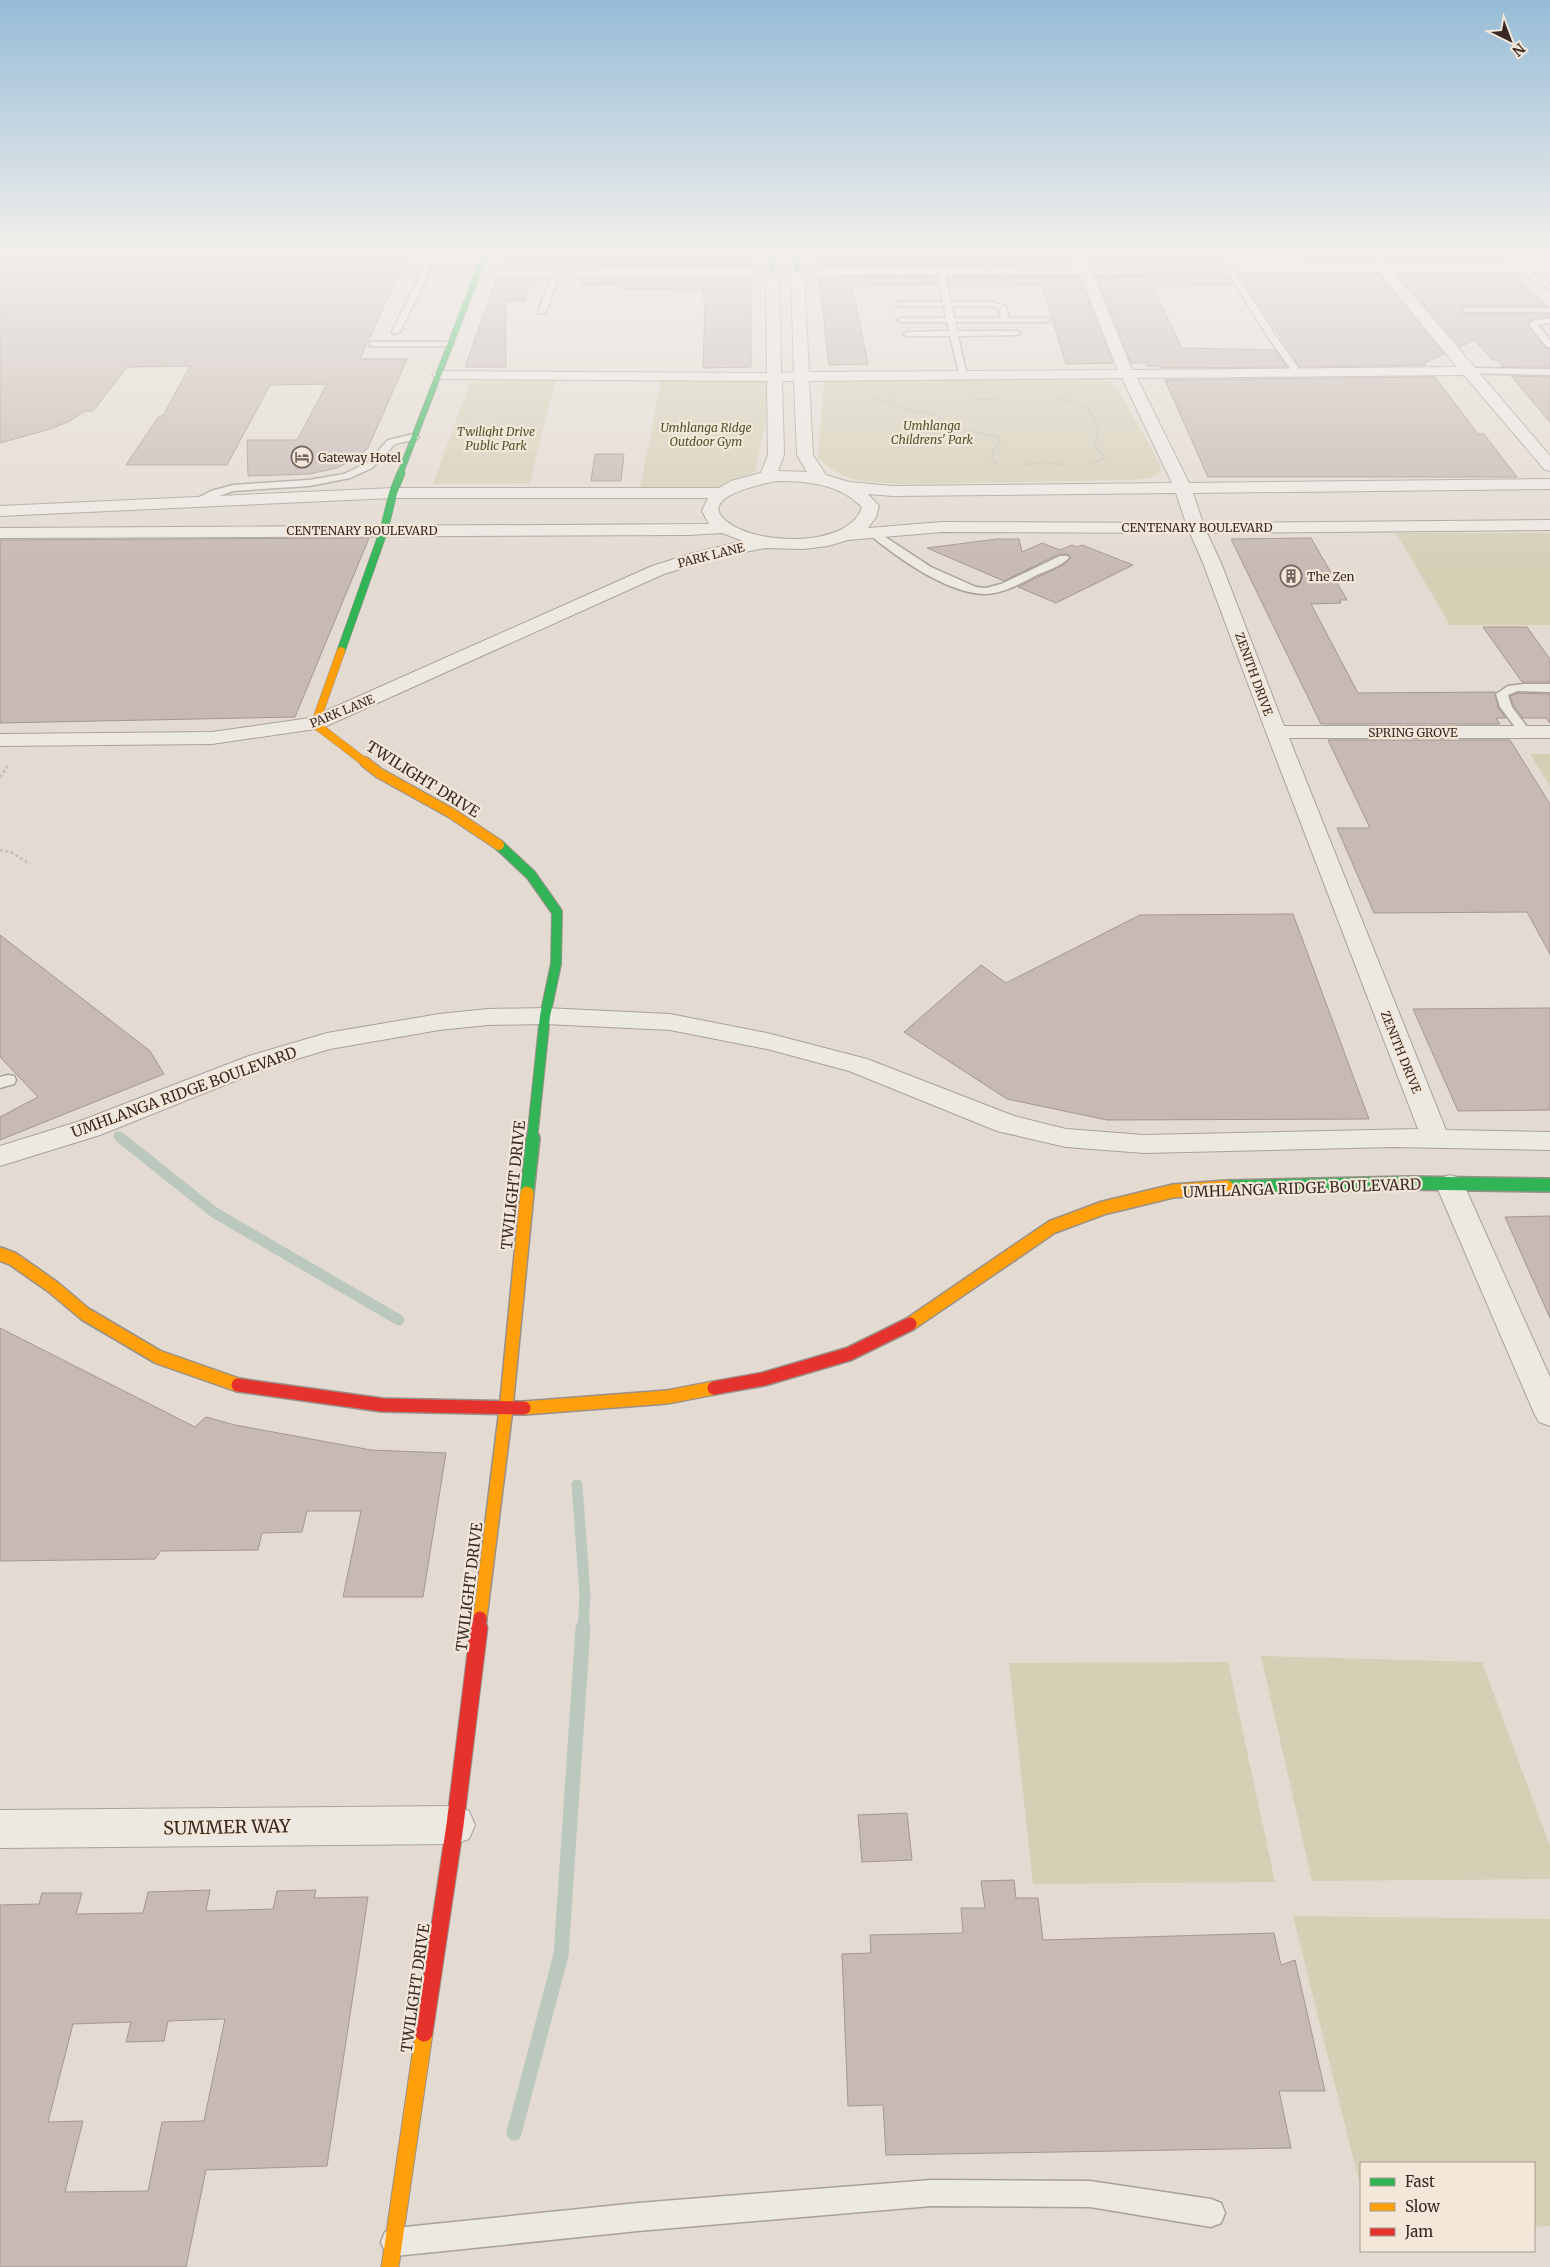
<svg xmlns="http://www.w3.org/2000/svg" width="1550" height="2267" font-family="Merriweather,serif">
<rect width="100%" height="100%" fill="#e3dbd2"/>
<path fill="#d5cfb6" d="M775 377 755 472 720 487 640 488 661 381Z
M1099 379 1116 385 1161 466 1159 473 1151 478 1128 480 900 484C865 481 845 484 818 458L824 382Z
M555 381 530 483 433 484 470 382Z
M1396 533H1550V625H1450Z
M1530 754H1550V786Z
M1261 1656 1482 1662 1550 1846V1879L1312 1881Z
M1228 1662 1275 1882 1033 1884 1009 1663Z
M1293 1916 1550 1919V2226L1534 2227V2163H1361V2189Z"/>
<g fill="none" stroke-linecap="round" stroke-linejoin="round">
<path stroke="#bbc8be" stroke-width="9" d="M118 1136 122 1140"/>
<path stroke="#bbc8be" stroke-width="11" d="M121 1138 215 1213 399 1320
M577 1485 585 1595 583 1630"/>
<path stroke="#bbc8be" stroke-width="15" d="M514 2133 561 1955 583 1628"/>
</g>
<path fill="#c7b9b3" stroke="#a49791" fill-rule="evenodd" d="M0 252H169L162 260 180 261 405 260 360 359H407L368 448 359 456 337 468 309 474 248 476 247 440H297L327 384 270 385 227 465H126L159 416H163L190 366 127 367 93 411H85L70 421 50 429 0 443Z
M508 252H751V266L585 267 586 262 574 267H501L502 264H504Z
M817 252H1073L1071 256 1074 264 818 265Z
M1085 252H1125L1126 254 1220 253 1226 264H1091Z
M1396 252H1491L1502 262 1388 263 1381 256 1376 254 1369 258 1370 263H1312L1304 253Z
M1378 274 1444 354 1424 363 1426 365 1300 367 1241 275Z
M1397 274H1514L1547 306H1464L1462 312 1464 314H1550V317L1533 319 1527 325 1546 348 1550 349V367H1503L1497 360H1493L1474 340 1460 347Z
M1227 275 1233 285 1152 286 1182 348 1275 350 1287 367 1160 368 1159 366H1147L1146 363H1131L1096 276Z
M937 276 938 284 852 286 868 364 829 365 819 277Z
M947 276H1079L1113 363 1066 364 1042 285 952 287Z
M751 277V367L703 368 705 299H703V290L622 289 623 284 581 285 582 278Z
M497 278H547L530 284 525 301H505L506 367H465Z
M1511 376 1550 377V422Z
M1435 377 1478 434H1484L1517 477H1208L1165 380Z
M595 454H624L621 481H591Z
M369 538 295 717 0 723V540Z
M1311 538 1347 600H1339L1341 603 1311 604 1358 693 1495 692 1498 708 1506 718H1496L1500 724H1321L1231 539Z
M997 539H1019L1022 552 1042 543 1060 550 1072 545 1077 547 1082 545 1133 565 1056 603 1018 587 1063 565 1071 558 1068 554H1059L1004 581 927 548Z
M1483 627H1527L1550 659V682H1522Z
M1518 693 1550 694V723L1546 718H1523L1514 706 1510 696Z
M1328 740H1510L1550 804V954L1527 912 1374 913 1337 828H1370Z
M1293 914 1369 1119 1107 1120 1007 1099 904 1032 981 965 1006 983 1140 915Z
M0 935 150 1051 164 1074 0 1140V1117L38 1097 0 1057Z
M1550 1008V1110L1458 1111 1413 1009Z
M1550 1216V1318L1505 1217Z
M0 1328 195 1427 206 1417 235 1425 371 1450 446 1453 423 1597H343L361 1511H307L302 1532 262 1533 258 1550 161 1551 155 1559 0 1561Z
M907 1813 912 1860 862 1862 858 1815Z
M1014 1880 1016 1898H1038L1043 1940 1274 1933 1281 1965 1295 1960 1325 2091H1279L1291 2148 886 2155 883 2105 848 2106 842 1954 871 1953 870 1935 963 1933 961 1908H985L981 1881Z
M210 1890 206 1911 273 1909 277 1891 316 1890 314 1898 368 1897 327 2166 206 2170 186 2267H0V1905L39 1904 42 1893H82L76 1914 143 1913 148 1892ZM225 2019 204 2121 162 2122 148 2191 65 2192 83 2121 48 2122 73 2024 131 2022 126 2042 164 2041 168 2021Z"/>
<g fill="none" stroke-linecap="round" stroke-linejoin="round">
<g stroke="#a9a19a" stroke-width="3">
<path id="lane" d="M417 252 413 254 361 257H176L172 255 176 253Z
M419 252H427L431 269 400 332 393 334 392 332 423 269Z
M1518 267H1524L1550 284V289L1518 271Z
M937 268 944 270 951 302H992L1006 306 1009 318H1046L1050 320 1046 322H955L957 331H1017L1021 333 1017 335 958 336 967 376 960 378 950 336H907L903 334 907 332 949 331 947 322H901L897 320 901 318H946L944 306H899L895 304 899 302H943ZM952 306H991L999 309 1001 318H954Z
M1227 268H1233L1276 336 1302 373 1301 375H1295L1268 337 1226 270Z
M554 269 561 271 546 312 539 314 538 312Z
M1464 308H1550V312H1464Z
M1550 319V323L1538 325 1550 340V347H1547L1529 325 1534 320Z
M370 342H450L454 344 450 346H370Z
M1468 368 1550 369V375L1465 373 1464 371Z
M414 434 419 437 417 439 395 444 372 468 350 478 309 486 233 491 197 504 192 501 211 491 233 485 309 480 344 474 368 462 388 440Z
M873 529 931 567 976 587 986 588 1001 584 1060 556H1068L1069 558C1061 566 1046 571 1035 576 1020 584 1002 594 985 594 948 594 896 557 869 534V530Z
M1524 684H1550V692L1518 691 1508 695 1512 707 1531 732 1525 736 1521 735 1500 707 1496 694 1508 686Z
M8 1075 14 1076 16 1080 14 1084 0 1088V1077Z
M931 2180 1090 2181 1211 2199 1221 2203 1225 2213 1221 2223 1211 2227 1090 2207 931 2206 638 2231 395 2256 385 2252 381 2242 385 2232 395 2228 638 2203Z"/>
</g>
<g stroke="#a9a19a" stroke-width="2">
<path id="street" d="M1075 252H1083L1090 266 1373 265 1370 260 1376 256 1380 257 1387 265 1550 264V272H1393L1550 456V471L1544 469 1464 375 1137 378 1189 483 1550 479V489L1193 493 1203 523 1550 520V530L1207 533 1221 563 1284 726H1550V738H1289L1446 1130 1550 1132V1150L1393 1147 1144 1153 1066 1147 997 1131 849 1071 767 1049 670 1030 545 1024 488 1025 439 1030 330 1049 267 1068 100 1135 0 1166V1146L80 1121 249 1056 327 1033 439 1014 488 1009 545 1008 670 1014 767 1033 867 1059 1014 1116 1066 1129 1144 1135 1418 1129 1266 732 1203 563 1190 533 942 532 848 540 828 546 803 549 765 548 715 558 664 574 322 728 212 744 0 746V734L212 732 310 718 652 566 690 554 743 541 722 533 688 535 0 538V528L709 524 702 511 708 498H393L0 516V506L393 488H719L731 481 761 473 768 455 767 381 439 379 432 375 439 371 767 373 766 275 478 276 473 275 472 272 473 269 1077 266 1073 255ZM1379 272 1457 367 1132 370 1093 274ZM1080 274 1118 370 809 372 804 275ZM779 275H791L794 372 781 373ZM1122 378 1172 483 893 486 849 482 826 475 813 455 809 381ZM782 381H794L797 455 807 472 778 471 784 455ZM777 481C809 481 839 484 862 507 849 550 747 546 722 517 703 495 766 483 777 481ZM1176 493 1186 523 942 522 868 528 876 517 879 506 868 494 893 496Z
M1450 1175 1460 1178 1464 1185 1550 1377V1426L1539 1422 1534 1413 1436 1185 1440 1178Z
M455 1806 469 1811 475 1825 469 1839 455 1844 0 1848V1810Z"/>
</g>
<g stroke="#99908a" stroke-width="7">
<path id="fast-far3" d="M771 252 772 270
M795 252 797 270
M400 474 486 252"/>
</g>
<g stroke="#99908a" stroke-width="9">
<path id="fast-far2" d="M341 651 384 530 393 493 401 473"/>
</g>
<g stroke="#99908a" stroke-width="12">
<path id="fast-far1" d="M499 845 531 875 557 912 556 964 545 1016 532 1140"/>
</g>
<g stroke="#99908a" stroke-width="16">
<path id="fast" d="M1227 1187 1410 1183 1550 1185
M527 1193 533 1138"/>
</g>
<g stroke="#99908a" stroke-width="9">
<path id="slow-far3" d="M341 651 315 724 366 763"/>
</g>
<g stroke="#99908a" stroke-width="12">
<path id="slow-far2" d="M365 762 379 773 451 813 499 845"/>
</g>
<g stroke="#99908a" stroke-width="16">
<path id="slow-far1" d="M0 1254 13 1259 53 1287 85 1314 158 1357 238 1385
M910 1324 1052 1227 1103 1208 1173 1191 1227 1187
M524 1408 667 1397 714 1388
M480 1618 506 1409 527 1193"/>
</g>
<g stroke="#99908a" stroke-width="19">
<path id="slow" d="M390 2267 424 2033"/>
</g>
<g stroke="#99908a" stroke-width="16">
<path id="jam-far1" d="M238 1385 382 1405 524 1408
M714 1388 764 1379 849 1354 910 1324
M479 1630 480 1618"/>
</g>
<g stroke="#99908a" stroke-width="19">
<path id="jam" d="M424 2033 455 1825 479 1628"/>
</g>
<path stroke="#c4beb9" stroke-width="2" stroke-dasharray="2 1" stroke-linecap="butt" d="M1055 398C1084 404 1087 401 1099 430L1094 443 1105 458 1090 465
M875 399 904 409 937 415 947 425 998 437 1001 440 993 451 992 460 1001 466
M974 399H996
M887 403 896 399
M1024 465 1044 462 1064 465"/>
<path stroke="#c4beb9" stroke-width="2.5" stroke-dasharray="3 2.5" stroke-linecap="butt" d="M0 777 9 764
M0 850 11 852 30 864"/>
<use href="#lane" fill="#ece8e2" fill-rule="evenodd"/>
<use href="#street" fill="#ece8e2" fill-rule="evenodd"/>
<use href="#fast-far3" stroke="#30b455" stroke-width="5.5"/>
<use href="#fast-far2" stroke="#30b455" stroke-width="8"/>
<use href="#fast-far1" stroke="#30b455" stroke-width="10"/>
<use href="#fast" stroke="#30b455" stroke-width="13"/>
<use href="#slow-far3" stroke="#ff9f0a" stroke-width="8"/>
<use href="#slow-far2" stroke="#ff9f0a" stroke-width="10"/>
<use href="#slow-far1" stroke="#ff9f0a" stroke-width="13"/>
<use href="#slow" stroke="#ff9f0a" stroke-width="17"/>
<use href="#jam-far1" stroke="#e5322d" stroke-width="13"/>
<use href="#jam" stroke="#e5322d" stroke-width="17"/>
</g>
<linearGradient id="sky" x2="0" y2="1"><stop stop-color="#96bcd7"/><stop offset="0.44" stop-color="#f2efeb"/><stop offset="1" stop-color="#f2efeb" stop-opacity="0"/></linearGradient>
<rect width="1550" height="569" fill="url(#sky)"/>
<defs>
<g id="hotel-ring" transform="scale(1.125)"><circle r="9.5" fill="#f3e7d9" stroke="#746760" stroke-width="1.5"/><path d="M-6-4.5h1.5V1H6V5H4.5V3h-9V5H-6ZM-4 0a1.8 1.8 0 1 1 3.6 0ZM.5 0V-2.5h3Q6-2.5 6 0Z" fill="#746760"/></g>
<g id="building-ring" transform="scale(1.125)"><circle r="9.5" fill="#f3e7d9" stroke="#746760" stroke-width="1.5"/><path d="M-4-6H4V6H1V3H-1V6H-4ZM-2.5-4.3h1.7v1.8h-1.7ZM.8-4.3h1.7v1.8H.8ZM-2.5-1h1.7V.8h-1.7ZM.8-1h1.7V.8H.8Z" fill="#746760"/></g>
</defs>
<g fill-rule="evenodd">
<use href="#hotel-ring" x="302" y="457"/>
<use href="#building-ring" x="1291" y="576"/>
</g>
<g text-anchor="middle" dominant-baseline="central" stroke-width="4.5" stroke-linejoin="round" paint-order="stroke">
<g font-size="12" font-style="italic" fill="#50532b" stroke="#f3e7d9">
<text x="932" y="425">Umhlanga<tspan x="932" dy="14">Childrens' Park</tspan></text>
<text x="706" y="427">Umhlanga Ridge<tspan x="706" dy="14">Outdoor Gym</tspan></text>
<text x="496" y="431">Twilight Drive<tspan x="496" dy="14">Public Park</tspan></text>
</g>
<g font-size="12" fill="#382922" stroke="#f3e7d9" text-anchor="start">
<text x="318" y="457">Gateway Hotel</text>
<text x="1307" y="576">The Zen</text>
</g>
<g font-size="12" fill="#382922" stroke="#f3e7d9">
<text x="1197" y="527">CENTENARY BOULEVARD</text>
<text x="362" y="530">CENTENARY BOULEVARD</text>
<text transform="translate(711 555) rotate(-14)">PARK LANE</text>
<text transform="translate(1254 674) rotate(70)">ZENITH DRIVE</text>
<text transform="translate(342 711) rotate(-22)">PARK LANE</text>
<text x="1413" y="732">SPRING GROVE</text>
<text transform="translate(1401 1052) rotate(68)">ZENITH DRIVE</text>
</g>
<g font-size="15" fill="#382922" stroke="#f3e7d9">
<text transform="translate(423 779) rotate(32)">TWILIGHT DRIVE</text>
<text transform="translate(184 1092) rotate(-20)">UMHLANGA RIDGE BOULEVARD</text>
<text transform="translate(513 1185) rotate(-84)">TWILIGHT DRIVE</text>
<text transform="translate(1302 1188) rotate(-2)">UMHLANGA RIDGE BOULEVARD</text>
<text transform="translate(469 1587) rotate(-83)">TWILIGHT DRIVE</text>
<text transform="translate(415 1988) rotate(-82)">TWILIGHT DRIVE</text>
</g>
<g font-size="18" fill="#382922" stroke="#f3e7d9">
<text transform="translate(227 1827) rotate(-1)">SUMMER WAY</text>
</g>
</g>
<rect x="1360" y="2162" width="175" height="90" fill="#f3e7d9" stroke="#a89b90"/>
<rect x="1370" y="2178" width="25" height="8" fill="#30b455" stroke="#a89b90"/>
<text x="1405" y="2187" font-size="15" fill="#382922">Fast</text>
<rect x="1370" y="2203" width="25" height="8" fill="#ff9f0a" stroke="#a89b90"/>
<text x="1405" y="2212" font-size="15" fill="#382922">Slow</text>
<rect x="1370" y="2228" width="25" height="8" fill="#e5322d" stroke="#a89b90"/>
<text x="1405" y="2237" font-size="15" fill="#382922">Jam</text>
<g transform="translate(1510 40) rotate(138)" stroke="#f3e7d9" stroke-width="4" paint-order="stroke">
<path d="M0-4L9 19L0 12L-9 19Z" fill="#382922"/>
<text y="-8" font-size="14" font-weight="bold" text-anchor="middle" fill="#382922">N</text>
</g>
</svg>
